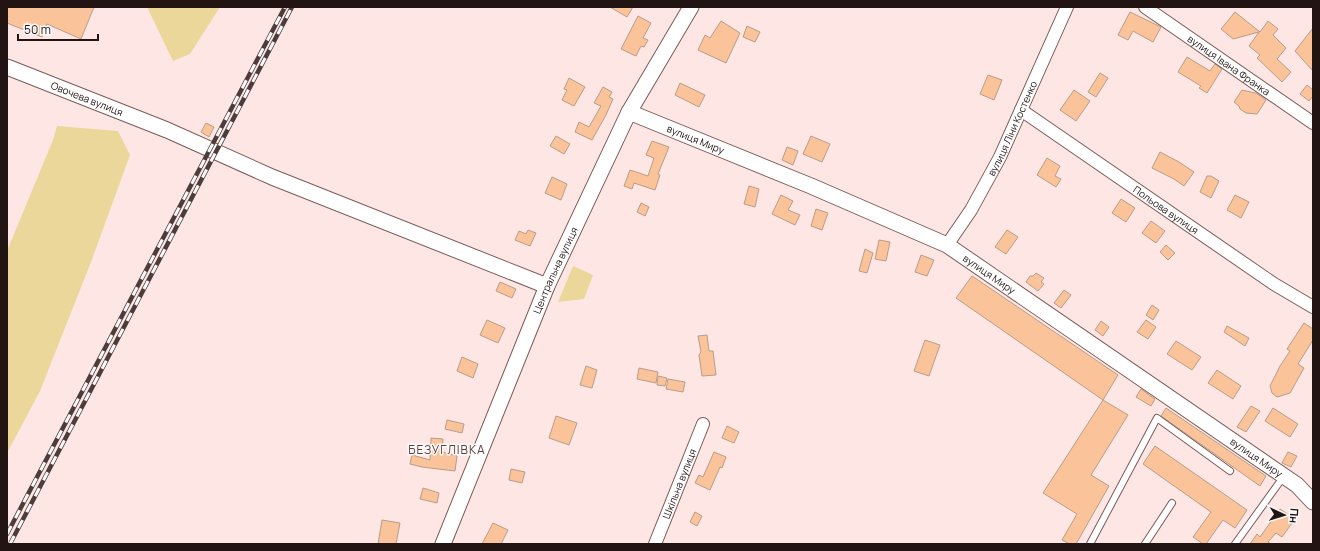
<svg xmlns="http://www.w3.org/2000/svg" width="1320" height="551" font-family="Manrope,sans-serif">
<rect width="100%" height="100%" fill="#fde6e3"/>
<path fill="#ecd79b" d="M147 7H220L190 54 173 61Z
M57 126 118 131 130 155 91 262 40 391 7 453V251L53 140Z
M573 266 593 275 584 299 558 302Z"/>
<path fill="#fac39a" stroke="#b99d89" d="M7 7H94L81 39 47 24 42 37 7 23Z
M610 7H633L627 17Z
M1130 12 1161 27 1153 42 1133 31 1128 40 1118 35Z
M1235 12 1260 32 1268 21 1278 29 1273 35 1286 48 1277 59 1291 72 1282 82 1257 58 1260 55 1249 46 1259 32 1233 39 1221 29Z
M638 16 651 23 643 38 648 40 644 47 641 46 636 56 621 49Z
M721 21 740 33 726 63 698 50 705 35 710 38Z
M747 26 760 32 755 42 743 37Z
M1313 28V71L1295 51Z
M1187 57 1210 71 1215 64 1222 69 1207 93 1199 88 1201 86 1178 72Z
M1100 73 1108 78 1096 97 1088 92Z
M988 75 1002 80 994 100 980 94Z
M569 78 585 87 574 106 562 100 567 90 564 89Z
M680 83 705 95 699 107 675 95Z
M1307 85 1313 90V96L1309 101 1300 94Z
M603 87 612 92 609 97 613 99 606 115 592 140 575 132 579 122 589 127 601 106 594 103Z
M1074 90 1090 101 1076 121 1060 110Z
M1242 90 1255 93H1256L1266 100 1257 114 1246 113 1240 109 1239 106 1234 102Z
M206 123 214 127 209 137 201 132Z
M556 136 570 144 564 154 550 146Z
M811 136 830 144 822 162 803 154Z
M652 141 669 147 658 174 660 175 655 190 634 183 632 189 624 186 630 170 648 176 654 158 646 155Z
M787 147 798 151 793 165 782 160Z
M1160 152 1179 162 1194 172 1184 186 1174 179 1152 168Z
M1047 158 1060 166 1055 176 1061 179 1056 187 1037 175Z
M1207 176H1211L1219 181 1211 198 1200 192Z
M552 177 567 184 561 200 545 193Z
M749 186 759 189 755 207 744 204Z
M781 195 793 201 788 210 800 215 795 225 772 214Z
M1235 195 1249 202 1241 218 1227 210Z
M1121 199 1135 208 1126 222 1112 213Z
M641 203 649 207 645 216 637 212Z
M816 209 828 213 822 230 811 226Z
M1151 221 1165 231 1156 243 1142 233Z
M528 230 536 233 530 246 515 240 519 231 526 234Z
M1007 230 1018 237 1006 254 995 247Z
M879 240 890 242 886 261 875 259Z
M1166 245 1175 253 1168 260 1160 252Z
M865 249 873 253 867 273 859 271Z
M921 255 934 260 927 276 915 272Z
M1036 273 1044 278 1041 282 1044 284 1038 291 1026 282 1030 276H1033Z
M972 276 1118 375 1103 400 956 298Z
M500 282 516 289 512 298 496 291Z
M1064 290 1071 295 1061 308 1054 303Z
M1152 305 1159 310 1153 320 1146 315Z
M487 320 505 328 498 343 480 335Z
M1146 320 1156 327 1148 339 1137 332Z
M1101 321 1109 327 1103 336 1095 330Z
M1304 323 1313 329V340L1298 364 1304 368 1290 393 1277 397 1272 393 1270 386 1280 366 1290 351 1287 349Z
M1227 326 1249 338 1245 346 1224 332Z
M707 335 709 351H713L716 375 702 376 699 355 701 352 698 336Z
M925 340 940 345 929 376 914 371Z
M1176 341 1201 357 1192 370 1167 354Z
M462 357 478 364 473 378 457 371Z
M586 366 597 370 592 388 580 385Z
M639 368 658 372 656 383 637 379Z
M1217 370 1241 386 1233 399 1208 383Z
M658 376 667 378 665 386 657 385Z
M668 379 685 382 683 392 666 389Z
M1141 389 1155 399 1151 406 1136 397Z
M1103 400 1128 415 1091 475 1109 486 1076 544H1070L1062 540 1077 514 1043 493Z
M1251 406 1260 411 1246 432 1237 427Z
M1166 408 1266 476 1260 486 1161 416Z
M1273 408 1298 424 1290 437 1265 421Z
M556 416 577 423 569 445 549 438Z
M447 420 464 424 462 433 445 429Z
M727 426 739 432 734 443 722 438Z
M431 438 443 439 442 452 457 456 455 471 422 467 410 464 412 455 430 460Z
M1155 446 1247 510 1235 528 1223 520 1206 544H1203L1193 537 1211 512 1143 464Z
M714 452 726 457 722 468 720 467 710 490 695 483 699 475 703 477Z
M1288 452 1297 456 1291 467 1282 463Z
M511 469 525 472 522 483 509 480Z
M423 488 439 493 437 503 420 499Z
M1280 509 1295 519 1282 537 1276 533 1268 542 1271 544H1250L1257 534 1260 537Z
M695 512 702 516 697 526 690 522Z
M382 520 400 523 396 544H378Z
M493 523 508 530 501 544H482Z"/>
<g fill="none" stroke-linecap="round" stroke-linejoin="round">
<g stroke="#7c5b58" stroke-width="8">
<path id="service" d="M1090 544 1157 418 1230 471
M1145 544 1172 503
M1235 544 1284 476"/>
</g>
<g stroke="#7c5b58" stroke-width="14">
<g id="minor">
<path id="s1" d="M1145 7 1313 123"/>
<path id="s2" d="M1021 110 1274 284 1313 307"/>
<path id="s3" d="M947 245 971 210 1000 157 1067 7"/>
<path id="s4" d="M655 544 703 424"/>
</g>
</g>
<g stroke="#7c5b58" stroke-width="17">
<g id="tertiary">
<path id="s5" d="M7 67 167 130 272 177 547 286"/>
<path id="s6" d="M629 112 811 186 947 245 1297 485 1313 502"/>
<path id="s7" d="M443 544 547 286 629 112 691 7"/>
</g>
</g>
<use href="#service" stroke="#fff" stroke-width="6"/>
<use href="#minor" stroke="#fff" stroke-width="12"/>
<use href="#tertiary" stroke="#fff" stroke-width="15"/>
<g stroke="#4c3d3c" stroke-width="4.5">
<path id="rail" d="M7 534 285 7
M10 544 292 7"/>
</g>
<use href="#rail" stroke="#f9f9f9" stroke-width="3" stroke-dasharray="9" stroke-linecap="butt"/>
</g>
<g text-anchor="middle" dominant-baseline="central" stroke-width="3" stroke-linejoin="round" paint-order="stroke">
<g font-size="10" fill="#211413" stroke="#f9f9f9">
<text stroke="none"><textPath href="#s1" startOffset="102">вулиця Івана Франка</textPath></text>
<text stroke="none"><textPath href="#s5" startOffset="86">Овочева вулиця</textPath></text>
<text stroke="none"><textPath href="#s3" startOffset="134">вулиця Ліни Костенко</textPath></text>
<text stroke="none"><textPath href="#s6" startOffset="72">вулиця Миру</textPath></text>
<text stroke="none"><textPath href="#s2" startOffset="176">Польова вулиця</textPath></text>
<text stroke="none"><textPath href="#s7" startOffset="296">Центральна вулиця</textPath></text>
<text stroke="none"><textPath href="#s6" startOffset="396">вулиця Миру</textPath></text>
<text stroke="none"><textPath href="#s6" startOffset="720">вулиця Миру</textPath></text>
<text stroke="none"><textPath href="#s4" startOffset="65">Шкільна вулиця</textPath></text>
</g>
<g font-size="12" letter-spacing="1" fill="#5c3d3a" stroke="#f9f9f9">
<text x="447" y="449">БЕЗУГЛІВКА</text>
</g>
</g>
<rect width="1320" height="551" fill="none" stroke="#211413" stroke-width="16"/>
<g transform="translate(1284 515) rotate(94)" stroke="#f9f9f9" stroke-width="3" paint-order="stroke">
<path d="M0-3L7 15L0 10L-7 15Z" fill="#211413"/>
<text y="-6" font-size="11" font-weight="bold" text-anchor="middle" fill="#211413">Пн</text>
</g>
<path d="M18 34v6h80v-6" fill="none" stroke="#211413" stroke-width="2"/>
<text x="24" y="34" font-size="12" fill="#211413" stroke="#f9f9f9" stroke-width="3" paint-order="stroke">50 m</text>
</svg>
